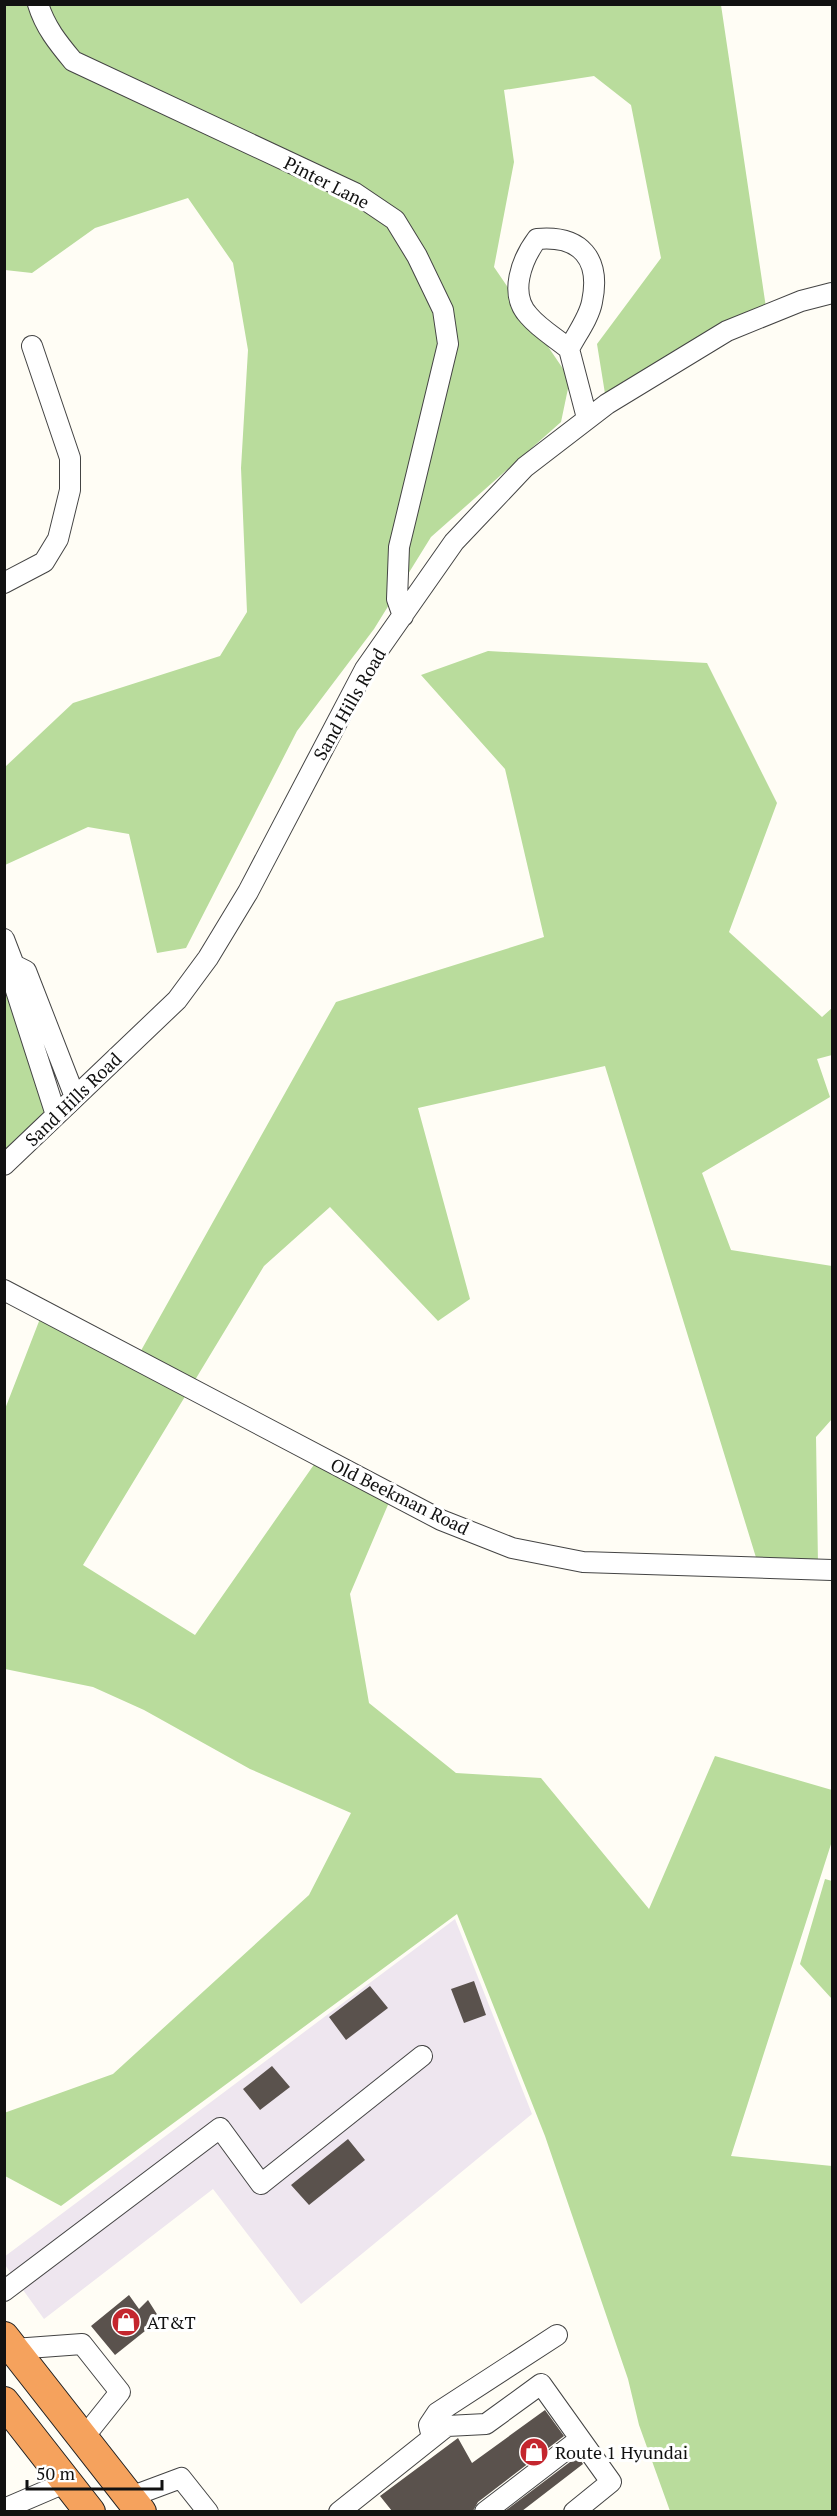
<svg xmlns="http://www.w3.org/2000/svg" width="837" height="2516" font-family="'PT Serif',serif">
<rect width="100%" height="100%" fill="#fffdf5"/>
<path fill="#eee6ef" d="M455 1919 532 2114 301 2304 213 2189 44 2319 5 2265 4 2257Z"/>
<path fill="#b9dc9c" d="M4 5H721L768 321 607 406 597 344 661 258 631 105 594 76 504 90 514 162 494 267 570 379 561 422 431 537 374 629 297 731 186 948 157 953 129 834 88 827 5 865V767L73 703 220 656 247 612 241 468 248 350 233 263 188 198 95 228 32 273 5 270Z
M488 651 707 663 777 803 729 932 822 1017 832 1008V1055L817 1059 830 1097 702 1173 731 1250 832 1266V1419L816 1437 818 1564H758L605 1066 418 1108 470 1299 438 1321 330 1207 264 1266 83 1565 195 1635 320 1456 393 1493 350 1594 369 1703 456 1773 541 1778 649 1909 715 1756 832 1790V1841L731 2156 832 2166V2511H670L639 2425 628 2379 545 2136 457 1914 61 2206 5 2176 4 2113 113 2074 309 1895 351 1813 250 1769 144 1710 93 1687 5 1669V1409L43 1311 138 1356 336 1002 544 937 505 769 421 675Z
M4 962 57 1120 4 1166Z
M825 1879 832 1881V1999L800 1964Z"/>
<path fill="#5a524d" d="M474 1981 486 2015 464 2023 451 1989Z
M370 1986 388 2008 346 2040 329 2017Z
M272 2066 290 2087 260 2110 243 2089Z
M348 2139 365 2160 309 2205 291 2185Z
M129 2295 139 2309 148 2300 160 2319 115 2355 91 2326Z
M545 2410 564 2436 478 2502 473 2511H392L380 2496 458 2438 472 2463Z
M578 2456 583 2464 522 2511H505Z"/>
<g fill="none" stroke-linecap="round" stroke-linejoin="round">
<g stroke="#444" stroke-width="22">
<path id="minor" d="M38 4C45 27 58 43 73 61L355 193 395 220 417 256 443 310 448 344 399 547 397 599 403 616
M569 349C556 338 540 329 529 316 508 294 522 259 537 239 581 235 601 259 592 302 589 318 576 335 569 349L587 418
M4 583 44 562 58 539 70 490V458L32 346
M4 939 14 965 11 975 56 1115
M14 965 26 971 75 1097
M4 1165 177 1000 208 958 248 892 365 669 454 542 525 467 607 404 727 331 801 301 832 293
M4 1290 441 1520 512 1548 583 1562 832 1570
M4 2291 220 2128 261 2184 422 2056
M14 2349 82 2344 120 2392 84 2437
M432 2437 429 2425 437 2413 557 2335
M130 2497 181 2478 208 2512
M4 2509 67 2482
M339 2512 447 2426 486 2424 541 2384 611 2482 574 2512
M485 2512 580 2439"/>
</g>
<g stroke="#222" stroke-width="32">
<path id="highway" d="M4 2337 141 2512
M4 2402 90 2512"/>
</g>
<use href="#minor" stroke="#fff" stroke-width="20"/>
<use href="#highway" stroke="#f5a25d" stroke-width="30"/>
</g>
<defs>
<g id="shop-disc" transform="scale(1.5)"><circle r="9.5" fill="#c4262e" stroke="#fff"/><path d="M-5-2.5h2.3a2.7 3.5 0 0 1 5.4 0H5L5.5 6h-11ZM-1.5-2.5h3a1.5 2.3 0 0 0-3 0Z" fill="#fff"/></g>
</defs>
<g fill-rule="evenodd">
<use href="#shop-disc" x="126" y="2322"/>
<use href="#shop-disc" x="534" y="2452"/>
</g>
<g text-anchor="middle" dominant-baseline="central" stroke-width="6" stroke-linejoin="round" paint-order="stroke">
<g font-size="18" fill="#111" stroke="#fff">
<text transform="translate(327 182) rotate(27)">Pinter Lane</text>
<text transform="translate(349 704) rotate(-60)">Sand Hills Road</text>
<text transform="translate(73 1099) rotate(-44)">Sand Hills Road</text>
<text transform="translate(400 1496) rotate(26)">Old Beekman Road</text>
</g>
<g font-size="18" fill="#111" stroke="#fff" text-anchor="start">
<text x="147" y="2322">AT&amp;T</text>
<text x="555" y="2452">Route 1 Hyundai</text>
</g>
</g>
<rect width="837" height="2516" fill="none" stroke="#111111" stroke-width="12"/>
<path d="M27 2480v9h135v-9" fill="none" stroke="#111111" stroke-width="3"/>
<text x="36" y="2480" font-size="18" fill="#111111" stroke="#ffffff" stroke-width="4.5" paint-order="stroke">50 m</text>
</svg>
